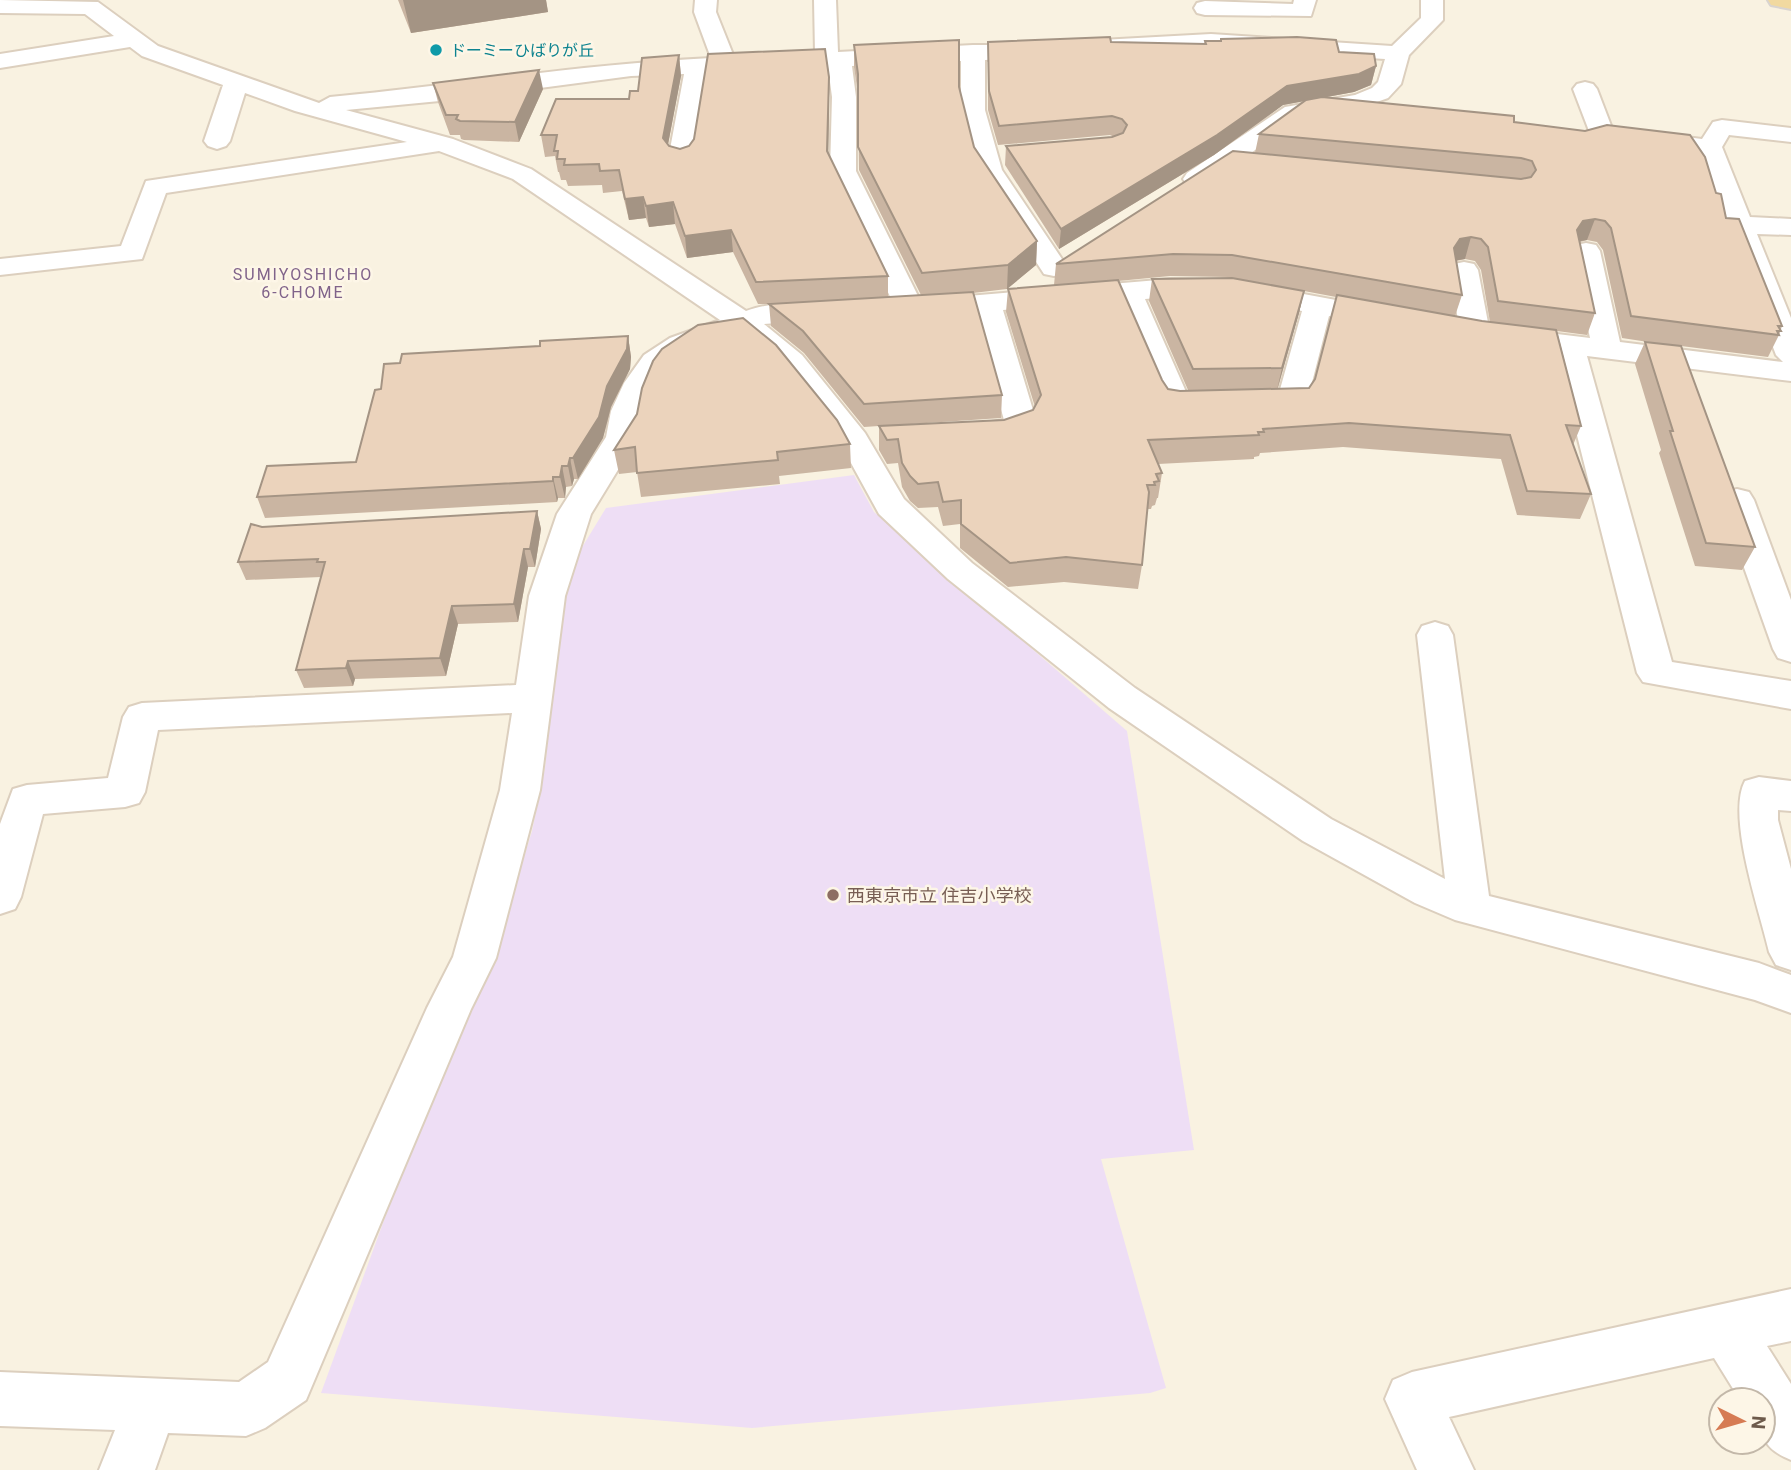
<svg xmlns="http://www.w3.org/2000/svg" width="1791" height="1470" font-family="Roboto,'Noto Sans JP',sans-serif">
<rect width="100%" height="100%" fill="#f9f2e1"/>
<path fill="#eedef5" d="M854 475 874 512 1127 731 1194 1150 1101 1159 1166 1388 1150 1393 752 1428 321 1393 449 1042 493 958 532 831 545 768 562 600 581 549 606 508Z"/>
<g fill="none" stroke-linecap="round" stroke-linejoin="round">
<g stroke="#dccfbe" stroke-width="4">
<path id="minor" d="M0 0 98 2 158 46 319 103 330 97C457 85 584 64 711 58L694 12 695 0H717L716 12 734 57 815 53 814 0H836L838 52 973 45H1049L1053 50 1049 55 1041 57 985 60V110L1002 170 1068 268 1064 274 1054 276 1044 274 976 170 961 110V61L852 66 856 97V171L920 300 1170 279 1228 280 1395 311 1400 317 1395 323 1385 326 1329 316 1307 402 1303 409 1292 411 1176 412 1165 410 1161 403 1117 301 1003 310 1036 420C1023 444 991 446 967 440L962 433 967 426 1004 420 974 313 910 318 900 315 896 309 830 171 832 97 828 67 708 72 694 160 690 165 681 168 672 165 668 160 684 74 631 76 450 100 346 110 453 139 531 169 746 311C770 302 807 301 831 307L835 313 831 319 764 324 802 355 865 433 904 499 972 563 1135 688 1331 819 1445 879 1417 635 1422 626 1435 622 1448 626 1453 635 1489 896 1759 963 1791 975V1013L1755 1000 1455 920 1415 903 1303 841 1109 708 948 579 879 514 840 443 780 367 739 333 690 350 666 367 654 384 643 411 638 437 591 514 565 596 540 790 496 958 471 1009 306 1400 265 1428 246 1436 168 1433 155 1470H99L115 1430 0 1426V1372L239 1382 268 1362 427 1008 453 957 500 790 512 713 158 730 145 792 139 803 125 807 43 814 21 897 15 909 0 914V824L13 789 27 785 108 778 123 717 129 707 142 703 516 685 529 596 557 514 606 437 611 411 624 383 644 355 670 338 720 320 513 179 439 151 166 193 142 259 0 275V259L121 246 146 181 407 142 295 111 245 93 230 141 226 146 217 149 208 146 204 141 223 85 142 56 130 47 0 68V54L114 36 85 14 0 13ZM1170 297 1228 298 1302 311 1279 393 1187 394 1145 299Z
M1294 0H1316L1311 16 1205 15 1197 13 1194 8 1197 3 1205 1 1293 4Z
M1421 0H1443V20L1409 55 1401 84 1388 98 1360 108 1301 118 1205 185 1196 187 1187 185 1183 179 1187 173 1285 107 1355 95 1372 88 1378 82 1385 59 1211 48 1101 54 1093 52 1090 47 1093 42 1101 40 1211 34 1392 46 1421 18Z
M1585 82 1593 84 1597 89 1615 136 1612 141 1603 143 1594 141 1591 136 1573 89 1577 84Z
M1722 120 1791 128V142L1729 135 1722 147 1750 217 1791 219V235L1757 234 1791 318V381L1587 356 1672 662 1791 681V709L1643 682 1637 673 1556 352 1497 343 1492 337 1497 331 1507 328 1590 338 1572 251 1576 245 1586 243 1596 245 1600 251 1620 342 1783 362 1776 355 1699 153 1637 145 1633 140 1637 135 1646 132 1702 139 1713 122Z
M1464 262 1474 264 1478 270 1490 333 1485 339 1475 342 1465 339 1460 333 1450 270 1454 264Z
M1737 489 1749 492 1754 500 1791 600V662L1778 658 1773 649 1720 500 1725 492Z
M1759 777 1791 781V811L1778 810V820L1791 869V970L1776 965 1769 952C1760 912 1726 816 1745 781Z
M1791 1289V1341L1767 1346 1791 1384V1460C1757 1446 1763 1433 1763 1400H1740L1714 1358 1449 1417 1474 1470H1417L1385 1399 1393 1380 1412 1372Z"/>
</g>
<g stroke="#d9d4d0" stroke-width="4">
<path id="major" d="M1768 0H1791V9L1771 5Z"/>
</g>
<use href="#minor" fill="#fff" fill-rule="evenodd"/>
<use href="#major" fill="#f1d9a0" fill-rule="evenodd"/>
</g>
<path fill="#cab5a2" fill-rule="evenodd" d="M398 0H546L548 12 411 33Z
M1205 41 1339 52 1376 66 1371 85 1354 92 1327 97 1514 122 1716 193 1726 218 1782 326 1779 335 1768 357 1681 346 1755 547 1742 570 1695 566 1659 453 1661 450 1635 364 1645 342 1668 345 1622 338 1603 250 1597 242 1587 240 1580 242 1595 313 1587 335 1557 331 1581 426 1573 445 1591 494 1580 519 1517 515 1501 459 1343 447 1260 453 1259 456 1254 457V459L1158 464 1162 473 1158 498H1157L1155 505 1152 506 1151 509H1147L1142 565 1138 589 1064 582 1008 587 960 548V524L943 526 938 507 918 508 910 501 902 487 898 463 887 464 879 450V426L864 427 804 353 771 326 769 304H773H758L733 252 687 258 675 224 649 227 646 218 629 220 622 191 603 193 602 185 568 186 566 180H561L559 172H558L555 156 545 157 541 135 629 99 679 55 681 76 668 145 680 149 689 146 829 77 828 153 888 276V297L921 295 859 170 858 94 854 67V45L959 87 974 147 1037 241 1036 265 1007 289 973 293 1002 395 1001 418 882 426 1004 420 1033 410 1035 407 1006 312 1008 289 1054 285 1056 264 1255 153 1259 134 1304 101 1283 105 1214 155 1059 249 1005 165 1006 146 1114 137 1110 135 998 145 988 110V42H1111L1204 44ZM1465 259 1475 261 1481 270 1490 322 1455 316 1462 295 1456 261ZM1170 276 1228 277 1277 286 1152 279 1149 301 1188 390 1180 391 1168 389 1162 380 1118 281ZM1304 291 1336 297 1315 379 1309 388H1278L1299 313Z
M433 83 543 89 519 142 464 140 461 139 460 135H450L438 102Z
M628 336 631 357 630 369 611 407 603 438 578 479H574L572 486 566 487 565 498H558L557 502 265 518 257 497 356 462 381 389 400 363Z
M637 414 850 444 851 468 779 476 780 484 641 497 637 472 619 474 614 450Z
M537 511 541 529 535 567H528L518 622 458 624 446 676 355 679 353 686 304 688 296 670 321 577 246 580 238 562Z"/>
<path fill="#a49484" d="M403 0H546L548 12 411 33Z
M679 55 681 76 665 160 663 138Z
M1376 66 1371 85 1354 92 1283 105 1214 155 1059 249 1061 229 1287 86Z
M539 70 543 89 519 142 515 122Z
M829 77V97L828 172 827 151Z
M643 197 646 218 629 220 625 199Z
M673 202 675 224 649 227 646 206Z
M1595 219 1587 240 1575 242 1577 230 1583 221Z
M731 230 733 252 687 258 685 236Z
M1471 237 1465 259 1453 261 1454 248 1460 239Z
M1037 241 1036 265 1007 289 1008 265Z
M1304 291 1299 313 1277 390 1282 368Z
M628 336 631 357 630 369 611 407 603 438 578 479 573 458 607 386Z
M570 458 574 479 572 486 568 466Z
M562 466 566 487 565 498 560 477Z
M553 477 558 498 557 502 553 481Z
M537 511 541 529 535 567 530 549Z
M524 549 528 567 518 622 514 604Z
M452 606 458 624 446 676 440 658Z
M348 661 355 679 353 686 346 668Z"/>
<path fill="#ebd3bc" stroke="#a49484" stroke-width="2" d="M1110 37 1111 42 1206 44 1205 41H1221V39L1297 37 1336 40 1339 52 1374 54 1376 66 1359 74 1287 86 1217 135 1061 229 1006 146 1112 137 1123 133 1127 125 1122 119 1112 116 999 126 989 91 988 42Z
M959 40V87L974 147 1037 241 1008 265 922 273 858 147V74L854 45Z
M825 49 829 77 827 151 888 276 756 282 731 230 685 236 673 202 646 206 643 197 625 199 619 170 600 171 599 164 564 165 565 159H557L558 151H554L557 135H541L556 99H629L630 91H638L642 58 679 55 663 138 669 146 680 149 689 146 694 139 708 54Z
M539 70 515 122 460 121 456 119 458 115H446L433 83Z
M1322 97 1514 116V122L1585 131 1607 125 1690 135 1705 157 1716 193 1721 194 1726 218 1739 219 1782 326H1778L1781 331H1777L1779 335 1631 316 1611 228 1605 221 1595 219 1583 221 1577 230 1595 313 1498 301 1488 247 1481 239 1471 237 1460 239 1454 248 1462 295 1232 255 1173 254 1056 264 1233 151 1521 179 1531 177 1536 170 1532 161 1521 158 1259 134 1306 100Z
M1232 278 1304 291 1282 368 1193 369 1152 279Z
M1118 280 1162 380 1168 389 1180 391 1309 388 1315 379 1337 295 1482 321 1556 330 1581 426 1566 425 1591 494 1527 491 1510 435 1349 423 1263 429 1264 432H1258L1259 435 1148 440 1162 473 1156 474 1159 481 1154 482 1155 485H1147L1149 492 1142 565 1066 557 1010 563 961 524V500L943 502 938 482 918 484 910 476 902 463 898 439 887 440 879 426 1004 420 1033 410 1041 395 1008 289Z
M973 292 1002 395 864 404 803 331 769 304Z
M743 318 776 345 837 420 850 444 777 452 778 460 637 473 635 447 614 450 637 414 642 388 653 361 662 349 698 325Z
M628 336 627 349 607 386 599 417 573 458H570L568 466H562L560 477H553V481L257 497 267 466 356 462 375 390 381 389 384 364 400 363 402 354 540 346V341Z
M1645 342 1681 346 1755 547 1706 543 1670 431H1673Z
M537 511 530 549H524L514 604 452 606 440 658 348 661 346 668 296 670 325 562H317L318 559 238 562 251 524 262 527Z"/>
<circle fill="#0f9aa8" stroke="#fdf6e7" stroke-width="2.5" cx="436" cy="50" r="7"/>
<circle fill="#8d6e63" stroke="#fdf6e7" stroke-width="2.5" cx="833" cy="895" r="7"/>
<g text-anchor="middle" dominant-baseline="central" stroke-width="5" stroke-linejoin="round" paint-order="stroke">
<g font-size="16" fill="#0d838f" stroke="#fdf6e7" text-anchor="start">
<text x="450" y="50">ドーミーひばりが丘</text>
</g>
<g font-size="16" letter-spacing="2" fill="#80638a" stroke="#fdf6e7">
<text x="303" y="274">SUMIYOSHICHO<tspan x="303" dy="18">6-CHOME</tspan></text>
</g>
<g font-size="18" fill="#785e54" stroke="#fdf6e7" text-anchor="start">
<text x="847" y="895">西東京市立 住吉小学校</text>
</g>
</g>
<g transform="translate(1742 1421) rotate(95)"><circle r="33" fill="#fdf6e7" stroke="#c3b8a9" stroke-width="2"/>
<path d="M0-5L12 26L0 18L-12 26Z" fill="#d67b53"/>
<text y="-10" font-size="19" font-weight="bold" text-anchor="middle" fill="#6d5a4b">N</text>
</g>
</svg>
